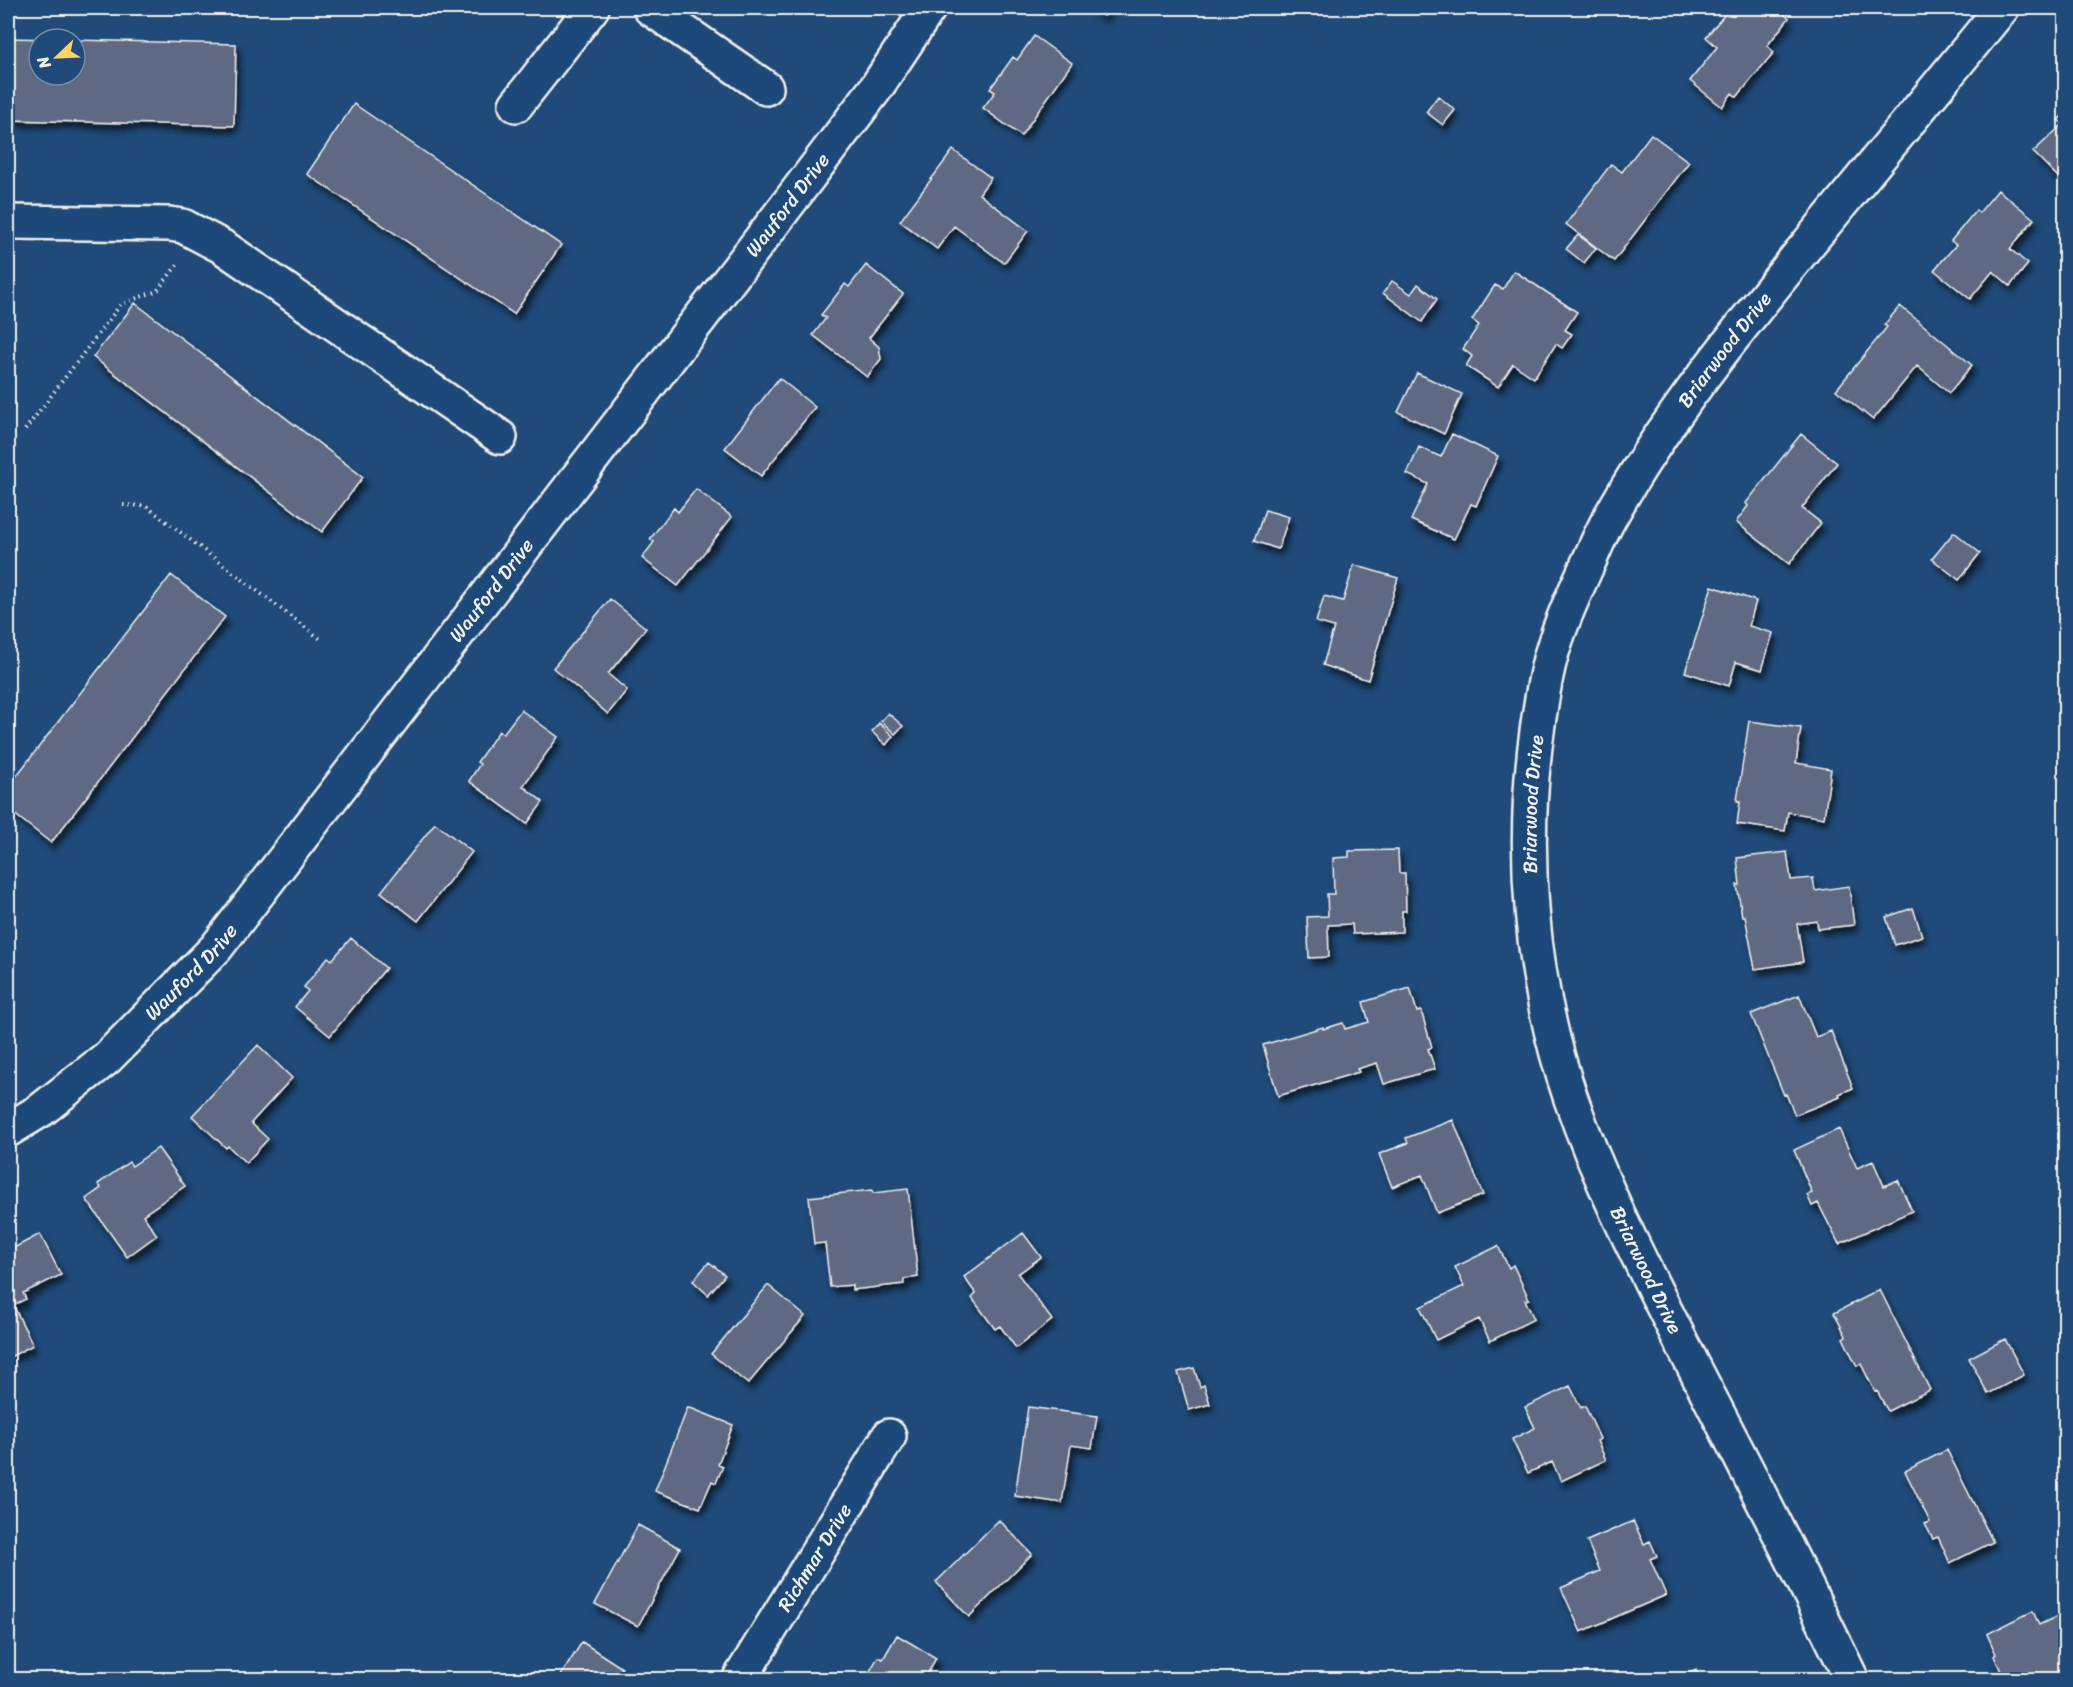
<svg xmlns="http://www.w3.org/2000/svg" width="2073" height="1687" font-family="Sriracha,sans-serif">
<defs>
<filter id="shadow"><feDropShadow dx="3.5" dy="6" stdDeviation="3" flood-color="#0009"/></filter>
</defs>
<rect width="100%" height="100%" fill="#1f4a7a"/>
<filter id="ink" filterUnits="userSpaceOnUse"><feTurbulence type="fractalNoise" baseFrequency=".0167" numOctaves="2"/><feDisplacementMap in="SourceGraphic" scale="12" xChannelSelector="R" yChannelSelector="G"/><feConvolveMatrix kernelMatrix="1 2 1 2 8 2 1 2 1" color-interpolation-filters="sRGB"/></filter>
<g filter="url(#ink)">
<path fill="#606983" stroke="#f4f1e8" stroke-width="1.5" filter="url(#shadow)" d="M1091 8H1109L1104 16Z
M1730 8H1776L1789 18 1767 46 1774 52 1737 97 1732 93 1722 107 1690 81 1717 47 1706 37Z
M1034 36 1072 63 1021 136 983 108 995 92 990 89 1013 57 1017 60Z
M8 38 53 39H39V75H75V40L236 44 234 126 8 120Z
M1438 96 1455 110 1443 125 1426 112Z
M354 104 561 245 514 314 307 174Z
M2066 112V185L2033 152 2063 124 2058 120Z
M1651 134 1689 162 1614 261 1566 224 1611 164 1622 172Z
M953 150 991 178 979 194 1028 231 1004 263 954 226 937 249 900 221Z
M1998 190 2034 219 2010 249 2028 264 2010 286 1993 271 1970 299 1934 270 1956 245 1951 241 1976 210 1979 213Z
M1578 235 1596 248 1584 263 1566 249Z
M866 265 903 294 869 338 879 347 881 359 867 377 813 335 826 318 821 315 845 284 849 287Z
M1514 271 1577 312 1565 330 1572 334 1562 348 1556 344 1534 378 1513 364 1498 387 1466 366 1472 356 1463 349 1479 325 1472 320 1495 285 1503 289Z
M1392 281 1411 294 1418 284 1437 299 1422 322 1383 293Z
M135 303 363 477 322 532 93 357Z
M1900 306 1972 365 1949 393 1917 366 1873 420 1836 390 1887 327 1884 325Z
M1417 373 1462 394 1444 434 1398 412Z
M779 378 815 407 761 476 725 448Z
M1452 434 1498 456 1476 506 1471 504 1454 539 1411 520 1428 484 1407 474 1419 447 1441 457Z
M1801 434 1837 463 1802 508 1821 523 1789 564 1736 522 1748 506 1746 503Z
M696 489 732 517 678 586 642 558 654 542 650 539 674 508 678 512Z
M1265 510 1289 517 1278 549 1254 541Z
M1954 532 1980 553 1959 580 1932 559Z
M1354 565 1398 578 1368 680 1323 665 1334 627 1316 622 1324 596 1343 601Z
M171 575 225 617 51 843 8 809V787Z
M1712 586 1756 601 1749 626 1773 633 1762 670 1736 662 1729 686 1685 672Z
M610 599 646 628 608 674 627 690 608 714 553 668Z
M521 710 558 737 523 786 543 802 527 824 469 781 480 764 477 762 499 731 503 734Z
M888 713 903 726 895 734 881 721Z
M1749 721 1801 728 1796 763 1831 769 1824 818 1788 812 1785 831 1737 824 1740 802 1737 801Z
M879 723 893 736 886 745 872 732Z
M435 823 472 852 418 921 381 892Z
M1398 850 1399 873H1405L1406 911H1402V932L1353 934 1352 924 1328 925 1329 957 1309 958 1307 917 1328 916 1327 894H1334L1333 858 1349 857V851Z
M1787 852 1791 880 1813 878 1815 891 1849 886 1854 925 1818 929 1817 921 1797 924 1803 962 1755 969 1745 916H1742L1737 885H1740L1737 858Z
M1913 908 1922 936 1895 945 1886 917Z
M351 938 386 968 330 1036 295 1007 308 991 304 987 328 957 332 960Z
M1410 988 1417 1012 1421 1011 1432 1047 1428 1049 1435 1069 1384 1084 1377 1063 1357 1069 1359 1072 1278 1096 1263 1045 1323 1027V1029L1343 1023 1345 1029 1369 1022 1363 1002Z
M1799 995 1816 1037 1831 1031 1853 1088 1839 1094 1840 1097 1795 1115 1786 1094 1784 1095 1751 1014Z
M258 1045 292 1078 251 1123 268 1139 246 1163 228 1146 226 1148 192 1116Z
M1453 1120 1483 1195 1437 1213 1422 1175 1392 1187 1379 1154 1408 1143 1406 1138Z
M1839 1129 1857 1168 1873 1161 1884 1186 1898 1180 1912 1211 1839 1244 1818 1203 1812 1206 1807 1195 1812 1193 1794 1150Z
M158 1148 185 1186 143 1215 157 1235 127 1257 86 1199 101 1188 98 1184 129 1162 132 1166Z
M908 1189 918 1277 904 1279V1284L852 1290V1285L830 1287 825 1243 814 1244 809 1197 872 1190 873 1193Z
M1023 1233 1041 1257 1018 1274 1052 1320 1016 1348 1000 1326 995 1329 972 1298 976 1294 964 1277Z
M40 1234 61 1275 23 1293 26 1299 13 1305 33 1345 8 1358V1251Z
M1498 1246 1509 1268 1513 1265 1529 1299 1525 1300 1534 1319 1490 1341 1479 1319 1436 1340 1420 1307 1464 1286 1455 1267Z
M709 1262 725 1275 708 1295 693 1281Z
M768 1285 805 1316 748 1384 711 1354Z
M1880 1290 1930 1390 1888 1411 1877 1391 1875 1392 1861 1364 1857 1366 1843 1338 1846 1336 1834 1313Z
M2005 1339 2024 1375 1988 1394 1969 1358Z
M1194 1368 1200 1387 1204 1385 1210 1404 1189 1410 1178 1372Z
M1570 1386 1581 1408 1585 1406 1600 1439 1597 1441 1606 1460 1561 1481 1552 1462 1528 1473 1512 1439 1535 1428 1525 1407Z
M688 1407 733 1425 718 1464 723 1466 716 1483 712 1481 700 1508 655 1491Z
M1028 1407 1097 1416 1092 1448 1071 1445 1062 1503 1015 1496Z
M1947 1450 1993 1542 1950 1563 1938 1537 1933 1539 1925 1524 1930 1522 1905 1471Z
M999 1520 1032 1554 969 1617 936 1582Z
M1633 1521 1644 1544 1650 1541 1657 1556 1650 1559 1666 1595 1581 1632 1561 1588 1600 1571 1587 1541Z
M638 1525 680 1548 638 1626 595 1604Z
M2033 1611 2039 1625 2060 1615 2066 1626V1657L2058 1660 2066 1675V1680H2005L1994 1656 1996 1654 1987 1634Z
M897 1635 936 1658 924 1680H865L878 1657 883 1659Z
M582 1642 622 1668 615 1680H558Z
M1696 1670 1701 1680H1676Z"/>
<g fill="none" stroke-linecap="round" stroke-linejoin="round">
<g stroke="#f4f1e8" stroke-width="38">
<g id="minor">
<path d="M650 8 766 88"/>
<path d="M516 105 592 8"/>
<path d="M8 222 169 224 183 226 223 247 500 437"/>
<path id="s1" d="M8 1130 41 1110 107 1058 216 948 781 213 876 88 929 8"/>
<path id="s2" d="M739 1680 889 1436"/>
<path id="s3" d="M1852 1680C1795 1560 1732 1442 1672 1324 1635 1251 1598 1177 1571 1099 1530 980 1520 847 1538 724 1542 699 1545 673 1553 649 1561 622 1573 596 1585 570 1593 553 1600 535 1609 519 1663 422 1734 335 1803 250 1870 169 1936 88 2002 8"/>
</g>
</g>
<path stroke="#f4f1e8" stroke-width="4" stroke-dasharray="1.5 4.5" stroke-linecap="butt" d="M25 430 121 304 157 291 178 264
M123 505 146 506 323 641"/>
<use href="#minor" stroke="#1f4a7a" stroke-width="33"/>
</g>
</g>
<g text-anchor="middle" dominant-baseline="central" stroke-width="4.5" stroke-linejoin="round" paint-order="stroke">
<g font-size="20" fill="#f4f1e8" stroke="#1f4a7a">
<text stroke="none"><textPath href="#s1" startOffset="1215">Wauford Drive</textPath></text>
<text stroke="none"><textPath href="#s3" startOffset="1449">Briarwood Drive</textPath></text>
<text stroke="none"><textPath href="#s1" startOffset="729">Wauford Drive</textPath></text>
<text stroke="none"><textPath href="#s3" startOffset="945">Briarwood Drive</textPath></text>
<text stroke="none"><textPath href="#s1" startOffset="243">Wauford Drive</textPath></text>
<text transform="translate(1646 1270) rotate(64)">Briarwood Drive</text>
<text stroke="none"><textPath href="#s2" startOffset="144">Richmar Drive</textPath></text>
</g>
</g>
<rect width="2073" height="1687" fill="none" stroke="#1f4a7a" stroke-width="30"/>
<rect x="15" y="15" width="2043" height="1657" fill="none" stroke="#f4f1e8" stroke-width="2" filter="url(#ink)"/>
<g transform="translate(57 57) rotate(247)"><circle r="28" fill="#1f4a7a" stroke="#748da6" stroke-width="1.5"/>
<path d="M0-4.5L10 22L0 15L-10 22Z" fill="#ffd166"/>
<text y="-9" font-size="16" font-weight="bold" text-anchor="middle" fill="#f4f1e8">N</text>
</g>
</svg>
